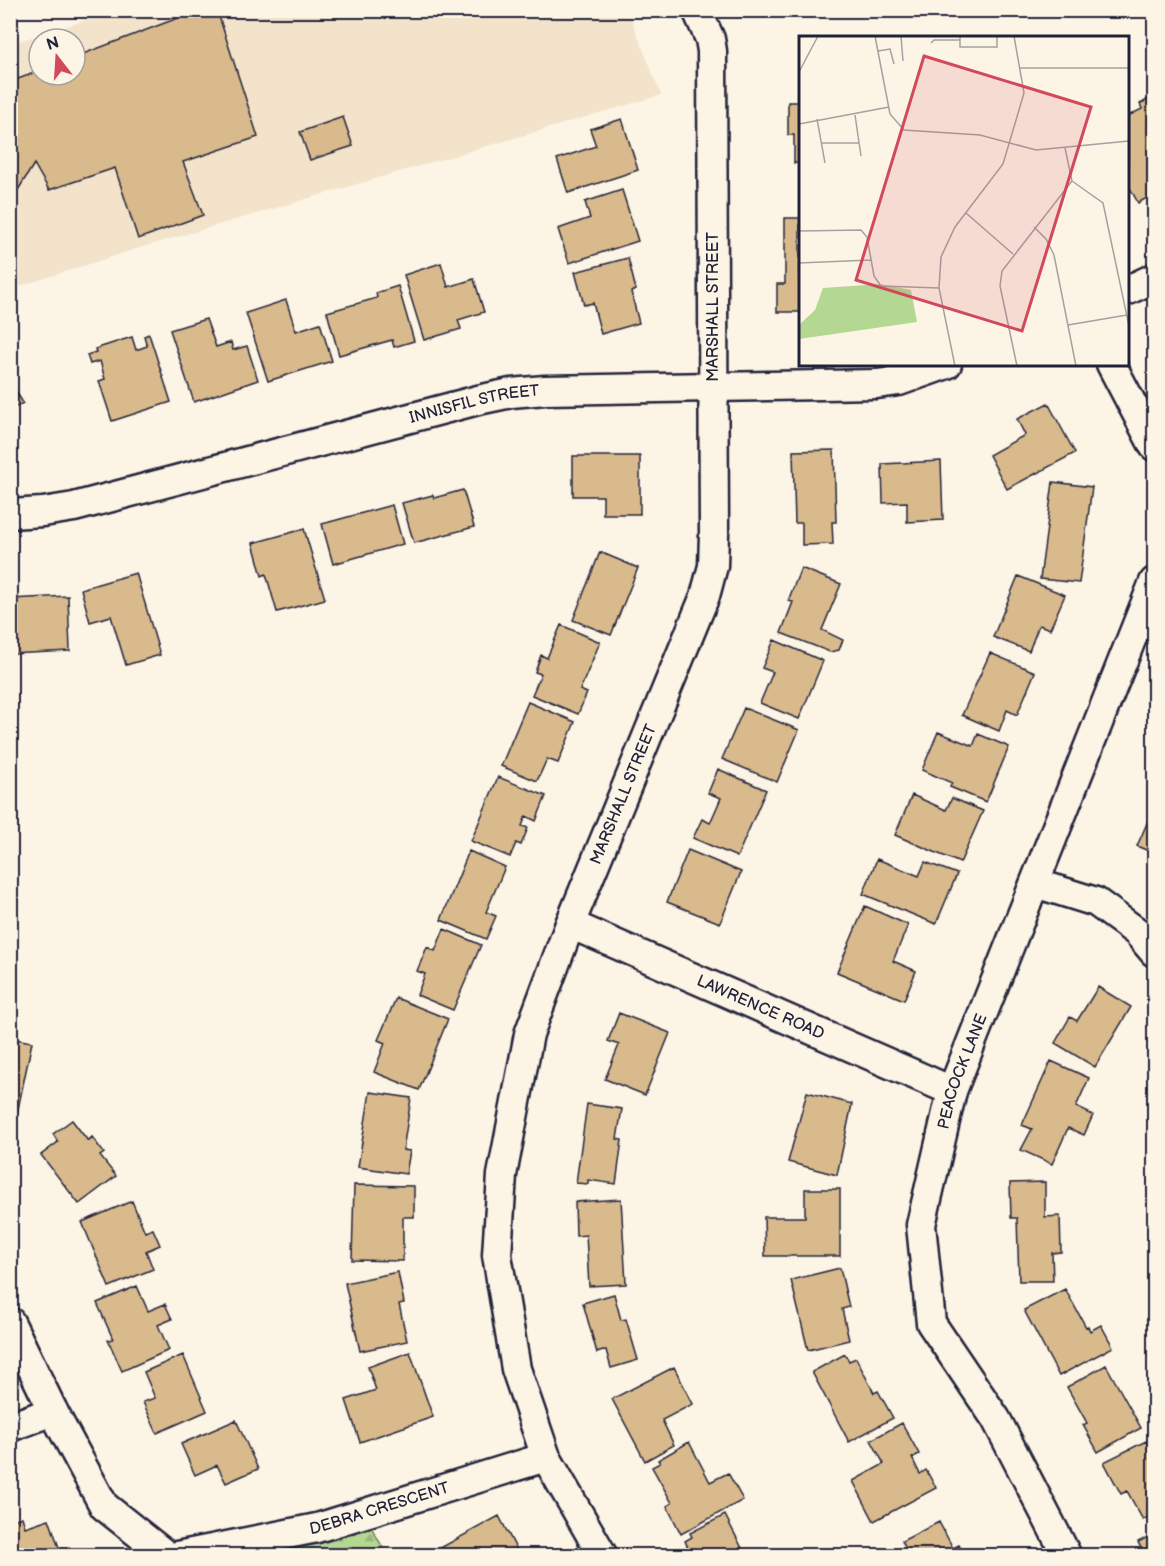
<svg xmlns="http://www.w3.org/2000/svg" width="1165" height="1566" font-family="'Balsamiq Sans',sans-serif">
<defs>
<pattern id="forest-firs" width="22" height="20" patternUnits="userSpaceOnUse" patternTransform="scale(1.5)"><rect width="22" height="20" fill="#b4d792"/><path d="M5 1l3.5 6h-7zM16 11l3.5 6h-7z" fill="#9ab87f"/></pattern>
</defs>
<rect width="100%" height="100%" fill="#fcf5e5"/>
<filter id="ink" filterUnits="userSpaceOnUse"><feTurbulence type="fractalNoise" baseFrequency=".0167" numOctaves="2"/><feDisplacementMap in="SourceGraphic" scale="12" xChannelSelector="R" yChannelSelector="G"/><feConvolveMatrix kernelMatrix="1 2 1 2 8 2 1 2 1" color-interpolation-filters="sRGB"/></filter>
<g filter="url(#ink)">
<path fill="#f2e3ca" fill-rule="evenodd" d="M115 11H628L661 95 136 249 11 289 10 44ZM39 39H75V75H39Z"/>
<path fill="url(#forest-firs)" stroke="#6b7c66" stroke-width="1.5" d="M370 1525 387 1555 142 1556 159 1549Z"/>
<path fill="#d9ba8c" stroke="#22223b" stroke-width="1.5" d="M199 10H217L258 137 183 162 203 215 138 239 115 168 49 190 34 164 10 203V82L39 71V75H75V57Z
M1154 96V194L1138 203 1128 184V116L1142 109 1140 104Z
M788 102H800V163H794V135H788Z
M343 117 353 146 310 160 300 132Z
M622 119 638 170 568 193 557 159 596 146 590 129Z
M622 190 638 241 569 263 558 229 590 218 585 202Z
M785 218H800V312H777V284H785Z
M628 258 636 290 631 292 639 323 601 334 593 303 584 305 575 272Z
M441 263 448 287 474 279 484 312 458 320 461 329 424 340 404 275Z
M398 286 414 341 394 347 392 340 339 355 327 312 377 298 376 293Z
M286 300 296 331 320 323 332 361 268 381 246 313Z
M206 319 216 347 231 342 233 350 247 346 258 380 194 402 170 330Z
M149 334 171 402 112 421 99 381 105 379 100 361 90 364 87 355 96 352 95 349 132 337 136 350 147 346 144 336Z
M10 381 23 403 10 410Z
M1048 403 1075 453 1007 489 989 455 1025 435 1017 419Z
M834 450 836 522H832L833 544 802 545V523H795L793 451Z
M573 456H640V514H603V496H573Z
M941 461 943 520 907 522V502L883 503 882 464Z
M1053 482 1092 487 1079 583 1040 579Z
M463 490 474 527 414 543 402 503 433 495 434 498Z
M392 505 403 544 333 564 322 524Z
M304 529 325 599 277 612 266 574 262 576 253 543Z
M600 552 638 568 611 635 573 620Z
M801 568 841 584 822 630 843 640 839 650 830 652 781 633 793 602 788 601Z
M136 573 160 655 126 665 111 616 90 622 81 589Z
M1018 576 1065 595 1050 629 1039 625 1029 651 993 637Z
M68 596 70 651 10 654V599Z
M561 625 600 642 580 690 587 693 578 714 532 695 541 674 535 672 541 655 547 658Z
M774 640 823 661 799 719 760 703 773 672 762 668Z
M990 653 1035 672 1017 715 1007 710 999 731 962 715Z
M528 702 575 722 558 763 547 759 537 781 501 766Z
M744 708 799 730 777 782 722 759Z
M938 732 973 746 978 734 1009 747 986 802 950 787 952 783 922 770Z
M718 769 766 790 737 857 693 838 702 819 710 823 721 798 708 793Z
M498 777 546 796 536 821 526 816 522 826 528 828 521 845 516 843 510 857 471 841Z
M912 795 946 810 952 798 983 811 960 863 895 835Z
M1154 807V866L1149 864 1153 853 1137 846Z
M688 850 741 872 720 923 667 902Z
M469 851 505 867 486 912 496 916 486 939 441 920Z
M877 859 919 876 925 862 957 874 936 924 863 894Z
M865 906 908 925 893 961 916 971 904 1000 837 972Z
M444 929 481 945 453 1010 417 995 425 974 417 971 427 947 435 951Z
M1098 987 1131 1007 1095 1067 1055 1043 1070 1017 1077 1021Z
M396 998 448 1019 419 1090 374 1072 385 1043 378 1040Z
M619 1013 670 1033 645 1095 605 1079 619 1045 608 1041Z
M10 1038 32 1042 14 1128 10 1127Z
M1051 1061 1089 1078 1076 1107 1093 1115 1084 1135 1068 1128 1052 1164 1021 1150 1032 1129 1022 1125Z
M370 1092 411 1098 403 1150 410 1151 406 1174 358 1167Z
M807 1092 852 1104 837 1175 788 1162Z
M587 1104 622 1109 617 1139 622 1140 616 1184 588 1180V1184L576 1183Z
M72 1120 88 1141 92 1137 104 1153 100 1156 116 1176 79 1204 41 1155 58 1142 53 1134Z
M1045 1182V1217L1060 1216 1061 1252 1052 1253 1053 1281H1019L1017 1218H1011L1010 1183Z
M354 1185 414 1186V1217H403V1261L352 1260Z
M805 1189H840V1256H765L764 1217H805Z
M621 1199 626 1284 589 1286 586 1235 576 1236 575 1202Z
M132 1201 145 1232 153 1229 160 1245 146 1251 153 1269 109 1287 82 1222Z
M840 1268 849 1307 842 1309 849 1340 808 1350 791 1280Z
M398 1272 404 1303 399 1304 407 1341 360 1351 345 1283Z
M137 1286 148 1311 165 1304 172 1319 158 1325 169 1350 122 1371 108 1340 113 1339 97 1303Z
M1065 1289 1086 1327 1088 1326 1090 1331 1101 1325 1113 1347 1059 1376 1024 1310Z
M614 1294 621 1320 626 1319 638 1360 611 1368 606 1350 597 1353 583 1303Z
M410 1352 433 1417 360 1442 346 1400 376 1390 368 1367Z
M845 1354 849 1361 856 1358 874 1393 878 1391 893 1418 849 1442 812 1372Z
M183 1355 207 1411 157 1433 143 1402 155 1398 144 1372Z
M1106 1365 1141 1428 1098 1452 1083 1425 1087 1423 1067 1387Z
M674 1367 693 1404 662 1420 674 1445 645 1461 612 1399Z
M236 1420 258 1469 226 1483 217 1465 195 1475 181 1444Z
M902 1423 919 1454 912 1458 920 1474 926 1470 936 1488 874 1521 853 1481 884 1464 871 1440Z
M1146 1441 1154 1458V1514L1143 1520 1127 1491 1121 1494 1104 1462Z
M689 1442 710 1482 728 1473 743 1500 681 1534 667 1506 672 1503 652 1467 660 1463 658 1460Z
M725 1515 746 1556H692L685 1541 692 1537 690 1533Z
M499 1516 520 1556H435L433 1552Z
M22 1517 25 1527 49 1519 62 1556H10V1521Z
M939 1522 953 1548 959 1545 965 1556H910L902 1541Z
M1154 1534V1556H1145L1138 1542Z"/>
<g fill="none" stroke-linecap="round" stroke-linejoin="round">
<g stroke="#22223b" stroke-width="33">
<g id="minor">
<path d="M1128 290 1154 278"/>
<path d="M1111 364 1154 446"/>
<path id="s1" d="M10 514 43 512 74 507 478 400 511 393 545 390 877 384 899 381 947 364"/>
<path d="M1035 883 1096 902 1137 932 1154 952"/>
<path id="s2" d="M570 924 952 1091"/>
<path d="M10 1322 53 1411 104 1506 167 1556"/>
<path d="M10 1427 53 1411"/>
<path id="s3" d="M177 1556 317 1528 546 1457"/>
<path id="s4" d="M603 1556 546 1457 516 1369 497 1255 502 1175 529 1034 570 924 705 596 713 566 714 534 712 51 710 39 697 10"/>
<path id="s5" d="M1067 1556 996 1419 931 1323 921 1225 952 1091 1154 582"/>
</g>
</g>
<use href="#minor" stroke="#fcf5e5" stroke-width="28"/>
</g>
</g>
<g text-anchor="middle" dominant-baseline="central" stroke-width="5" stroke-linejoin="round" paint-order="stroke">
<g font-size="16" fill="#22223b" stroke="#fcf5e5">
<text transform="translate(713 307) rotate(-90)">MARSHALL STREET</text>
<text stroke="none"><textPath href="#s1" startOffset="478">INNISFIL STREET</textPath></text>
<text stroke="none"><textPath href="#s4" startOffset="804">MARSHALL STREET</textPath></text>
<text stroke="none"><textPath href="#s2" startOffset="208">LAWRENCE ROAD</textPath></text>
<text stroke="none"><textPath href="#s5" startOffset="528">PEACOCK LANE</textPath></text>
<text stroke="none"><textPath href="#s3" startOffset="208">DEBRA CRESCENT</textPath></text>
</g>
</g>
<g transform="translate(799 36)">
<rect width="330" height="330" fill="#fcf5e5"/>
<path d="M81 248 112 254 118 286 0 303V289L16 274 24 252Z" fill="#b4d792"/>
<path fill="none" stroke="#a5a1a1" stroke-width="1.5" d="M76 0 91 78 105 94 181 99 237 114 330 105M102 0 104 25M161 0V11H198V0M132 7 135 4H161M79 15 91 13 95 28M221 32H330M0 36 19 0M56 79 62 120M18 83 26 127M0 88 90 71M23 107H60M266 112 273 145M273 145 304 167 330 290M167 177 214 218M235 191 247 203 255 219 277 330M0 195 62 194 68 201 75 240 82 250 140 252M0 227 72 224M269 289 328 279M156 330 140 252 142 221 156 191 204 128 225 57 215 0M218 330 201 250 203 235 273 145"/>
<path fill="#d1495b" fill-opacity="0.15" stroke="#d1495b" stroke-width="3" d="M125 20 292 71 223 295 57 244Z"/>
<rect width="330" height="330" fill="none" stroke="#22223b" stroke-width="3"/>
</g>
<rect width="1165" height="1566" fill="none" stroke="#fcf5e5" stroke-width="36"/>
<rect x="18" y="18" width="1129" height="1530" fill="none" stroke="#22223b" stroke-width="2" filter="url(#ink)"/>
<g transform="translate(57 57) rotate(343)"><circle r="28" fill="#fcf5e5" stroke="#a5a1a1" stroke-width="1.5"/>
<path d="M0-4.5L10 22L0 15L-10 22Z" fill="#d1495b"/>
<text y="-9" font-size="16" font-weight="bold" text-anchor="middle" fill="#22223b">N</text>
</g>
</svg>
